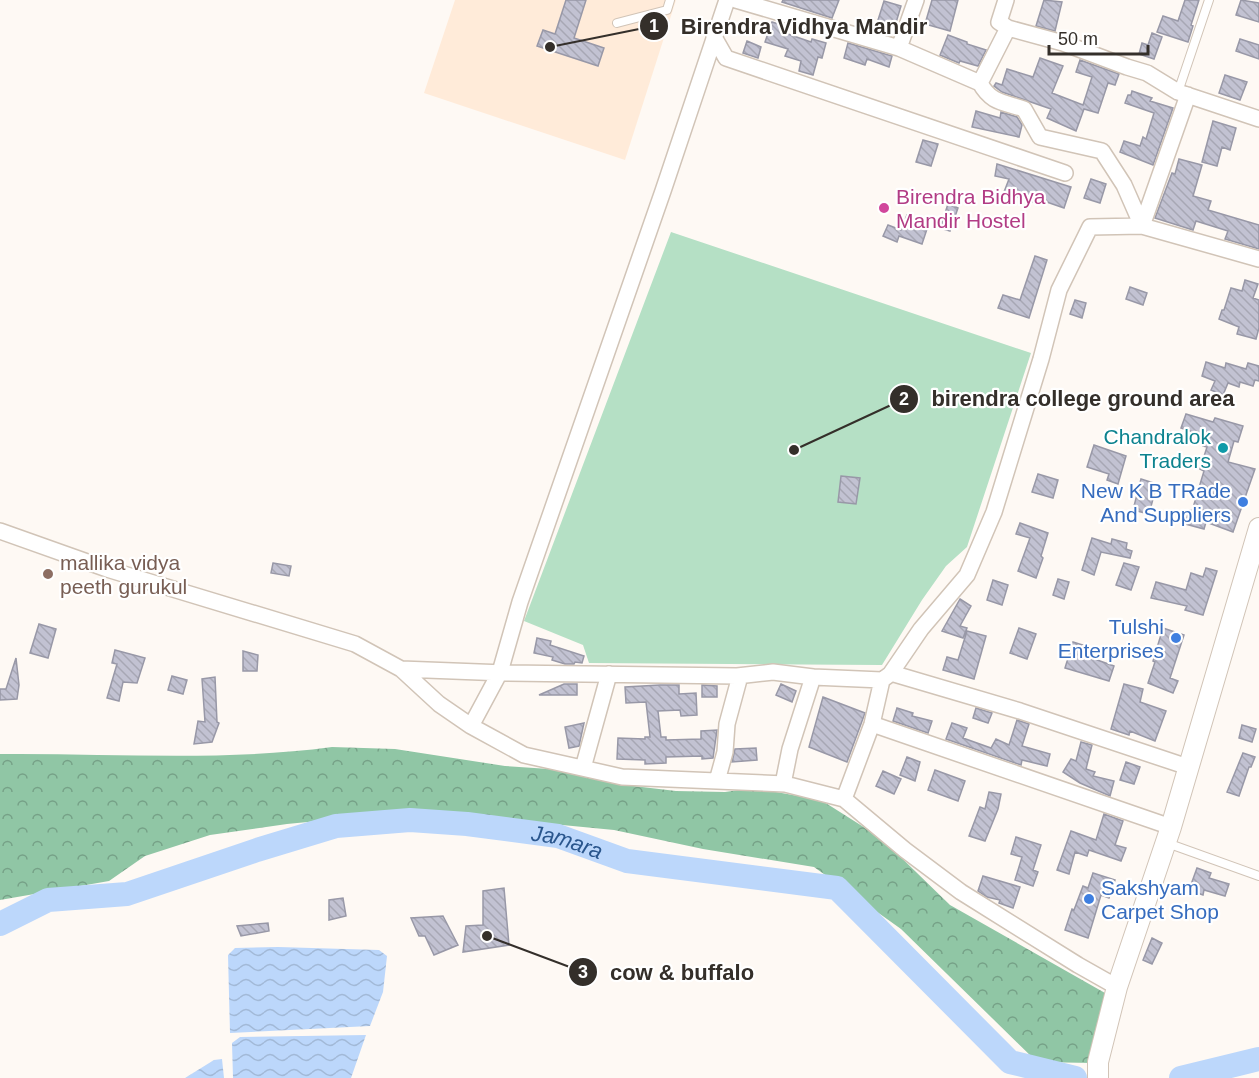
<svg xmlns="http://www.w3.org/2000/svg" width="1259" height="1078" font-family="Helvetica,sans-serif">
<defs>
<pattern id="forest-crowns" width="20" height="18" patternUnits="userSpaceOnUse" patternTransform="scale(1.5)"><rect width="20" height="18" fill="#90c6a5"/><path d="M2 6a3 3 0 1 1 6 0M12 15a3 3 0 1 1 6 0" fill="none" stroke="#76a187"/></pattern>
<pattern id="water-waves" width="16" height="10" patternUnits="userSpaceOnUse" patternTransform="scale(1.5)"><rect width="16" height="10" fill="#bcd7fb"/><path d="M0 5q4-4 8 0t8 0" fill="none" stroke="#a2b9d7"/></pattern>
<pattern id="building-back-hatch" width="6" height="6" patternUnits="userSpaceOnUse" patternTransform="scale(1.5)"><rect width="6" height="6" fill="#c2c2d2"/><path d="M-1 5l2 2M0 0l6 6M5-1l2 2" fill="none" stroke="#a7a7b4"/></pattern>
</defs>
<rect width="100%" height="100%" fill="#fef9f4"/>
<path fill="#ffebd9" d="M455 0H676L625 160 424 93Z"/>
<path fill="url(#forest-crowns)" d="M332 747 395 749 505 766 549 769 625 785 676 791 725 792 753 788 821 800 881 838 950 905 1105 993 1093 1063 1037 1062 901 929 814 867 703 849 614 830 460 815 390 814 287 824 210 835 145 856 109 881 0 900V754C111 753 221 762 332 747Z"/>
<path fill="#b5e0c5" d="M671 232 1031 353 967 547 946 566 922 600 882 665 589 663 583 645 524 621Z"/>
<path fill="url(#water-waves)" d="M278 947 379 950 387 956 383 992 370 1026 230 1033 228 955 235 948Z
M366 1035 351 1078H233L232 1043 240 1037Z
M222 1059 224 1078H185L214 1060Z"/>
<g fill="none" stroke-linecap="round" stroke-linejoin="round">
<g stroke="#bcd7fb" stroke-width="24">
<path id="s1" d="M0 924 48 900 127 894 257 850 336 826 410 820 467 824 558 836 627 861 837 888 1010 1062 1075 1078"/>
<path d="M1181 1078 1259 1059"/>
</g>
</g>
<path fill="url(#building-back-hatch)" stroke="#9898a7" stroke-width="1.5" d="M566 0H586L574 38 604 48 598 66 537 46 543 30 555 34Z
M783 0H839L832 18 782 2Z
M932 0H958L950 31 925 24Z
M1044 0 1062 2 1055 31 1036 26Z
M1185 0H1199L1191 25 1193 26 1188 42 1157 32 1163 16 1178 21Z
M1241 0 1259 3V22L1236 15Z
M884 1 901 6 895 26 878 20Z
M772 22 788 27 785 33 811 42 812 39 826 43 822 58 818 57 813 75 799 71 801 61 785 56 788 49 765 42Z
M1152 33 1162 37 1154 59 1139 54 1142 43 1148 45Z
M948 35 967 42V44L986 50 978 66 960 61 959 63 940 55Z
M1240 39 1259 45V59L1236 51Z
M747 41 761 47 758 58 743 53Z
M848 43 892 56 889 67 867 59 865 65 844 58Z
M1040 58 1063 66 1052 93 1083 105 1092 77 1076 72 1080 60 1119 74 1115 85 1108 83 1098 113 1084 109 1076 131 1047 118 1051 109 1002 92 994 86 996 83 1002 85 1007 69 1033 77Z
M1225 75 1247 82 1240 100 1219 93Z
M1132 91 1152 98 1150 101 1173 108 1153 165 1120 152 1124 141 1140 146 1143 137 1146 139 1154 113 1125 103 1128 95H1131Z
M976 111 1000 118 1001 112 1017 117 1022 125 1019 137 972 127Z
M1213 121 1236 128 1230 150 1222 147 1217 166 1202 162Z
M923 140 938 144 931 166 916 162Z
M1179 159 1202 165 1193 196 1211 201 1208 210 1259 225V249L1225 239 1228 231 1196 221 1193 230 1155 218 1172 173 1175 174Z
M997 164 1071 187 1064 208 1038 199 1036 203 1004 192 1009 179 995 176Z
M1091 179 1106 184 1100 203 1084 198Z
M948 204 958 208 950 231 940 228Z
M907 215 929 223 922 244 899 236 897 242 883 236 888 225 901 230Z
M1035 256 1047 260 1029 318 998 308 1003 295 1020 300Z
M1245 280 1258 284 1253 298 1259 300V328L1256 339 1237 334 1239 327 1219 319 1222 310H1224L1231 288 1242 291Z
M1130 287 1147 293 1143 305 1126 299Z
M1075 300 1086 303 1082 318 1070 314Z
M1206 362 1225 368 1226 363 1246 369 1248 363 1259 366V381L1255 380 1253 386 1240 382 1239 387 1228 383 1223 395 1211 390 1215 381 1202 376Z
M1186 414 1213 422 1215 418 1243 426 1238 442 1234 441 1228 462 1255 469 1233 532 1206 522 1204 529 1185 524 1189 510 1192 511 1204 471 1200 469 1207 447 1203 446 1205 436 1181 428Z
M1094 445 1126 456 1118 484 1107 480 1109 474 1087 467Z
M1038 474 1058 480 1053 498 1032 492Z
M841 476 860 478 856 504 838 502Z
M1141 479 1157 484 1149 514 1133 510Z
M1020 523 1048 533 1041 556 1043 558 1036 578 1018 571 1030 538 1016 534Z
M1092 538 1111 544 1112 539 1127 543 1126 549 1132 551 1130 558 1101 552 1094 575 1082 570Z
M273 563 291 566 289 576 271 573Z
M1124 563 1139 567 1131 590 1116 585Z
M1206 568 1217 571 1203 615 1185 610 1187 606 1151 598 1156 582 1186 590 1191 573 1203 577Z
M1058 579 1069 582 1064 599 1053 595Z
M993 580 1008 585 1002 605 987 600Z
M960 599 971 606 960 626 967 628 963 638 942 631Z
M39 624 56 629 48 658 30 653Z
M1019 628 1036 634 1027 659 1010 653Z
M1163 628 1184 635 1170 678 1178 681 1173 693 1148 683 1155 662 1153 661Z
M967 631 986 636 974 679 943 670 947 657 958 660Z
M537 638 551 641 550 645 584 656 582 663 575 662 574 664H565L552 660 553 657 534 653Z
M1073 642 1089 647 1086 656 1114 666 1109 681 1065 668Z
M115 650 145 658 137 683 123 682 119 701 107 698 117 664 112 663Z
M243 651 258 655 257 671H243Z
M16 658 19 685 17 699 0 700V689H6Z
M172 676 187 680 183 694 168 690Z
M215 677 217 722 219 723 212 742 194 744 198 721 205 722 202 679Z
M564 684H577V695H539Z
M781 684 796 691 792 702 776 695Z
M1124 684 1143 689 1140 702 1166 711 1155 741 1130 731 1129 735 1111 729Z
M660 685H679V694L696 693 697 715 681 716 680 710 658 711 661 737H666V740L701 739V731L717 730 713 758 702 759V756L666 757V763L645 764V760L617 759 618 738 645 739V737H650L646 702 626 703 625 687Z
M702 685 717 686V697H702Z
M823 697 865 713 847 762 809 747Z
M897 708 913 713 912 716 932 721 928 733 893 721Z
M976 708 992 713 988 723 973 718Z
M1017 720 1029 724 1022 746 1050 754 1047 766 1022 760 1021 765 946 739 952 723 967 728 963 738 991 748 996 739 1009 745Z
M584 723 579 746 569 748 565 727Z
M1242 725 1256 729 1252 742 1239 738Z
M1081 742 1092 745 1086 769 1095 772 1093 776 1114 781 1110 796 1080 783 1063 772 1071 759 1076 761Z
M756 748 757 760 732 762 735 749Z
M1243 753 1255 757 1251 767H1249L1239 796 1227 792Z
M907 757 920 762 915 781 900 775Z
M1126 762 1140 767 1134 784 1120 780Z
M935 770 965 781 958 801 928 790Z
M883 771 901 779 894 794 876 786Z
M989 792 1001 794 998 809 985 841 969 836 980 807 985 809Z
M1104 814 1123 821 1115 845 1126 848 1121 861 1089 850 1087 856 1075 852 1069 874 1057 870 1071 831 1096 840Z
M1016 837 1041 845 1033 870 1038 872 1033 886 1015 880 1022 857 1011 854Z
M1197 868 1211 873 1209 878 1229 884 1225 896 1204 890 1203 895 1189 890Z
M1093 873 1115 880 1109 898 1101 895 1088 938 1065 930 1072 909 1074 910 1083 886 1088 888Z
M983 876 1020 887 1013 908 999 903 1000 900 987 897 978 891Z
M504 888 509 945 463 952 466 926 483 925V891Z
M343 898 346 916 329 920V900Z
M443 916 458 945 434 955 425 936H419L411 918Z
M268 923 269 931 241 936 237 926Z
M1152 938 1162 943 1152 964 1143 960Z"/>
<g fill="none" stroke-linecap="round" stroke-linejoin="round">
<g stroke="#d1c4b7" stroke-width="10">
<path id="service" d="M617 23 667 10 670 0
M1178 92 1209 0
M1167 843 1259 876"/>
</g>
<g stroke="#d1c4b7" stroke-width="18">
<path id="minor" d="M736 0 899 48 980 83
M1006 0 999 22 1008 28 1063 43 1127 67 1147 73 1178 92 1259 119
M1008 28 980 83C991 103 1003 102 1024 109L1040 137 1102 151 1124 185 1142 226 1090 227 1059 290 1041 359 994 512 967 575 921 629 891 673 1020 711 1188 767
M714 37 726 58 1065 173
M899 48 916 0
M1188 95 1142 226 1259 259
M0 531 107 569 355 644 401 669 439 704 471 726 524 755 622 777 785 784 844 799 905 850 961 892 1078 965 1117 987
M401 669 505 673 737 676 773 672 813 677
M872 724 1171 827
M471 726 500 672 520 602 663 191 727 0
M583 768 609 674
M717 781 725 752 727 724 740 676
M783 784 790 749 813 677 882 680
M844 799 872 724 882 680 889 675"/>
</g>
<g stroke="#d1c4b7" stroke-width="22">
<path id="tertiary" d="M1098 1078V1062L1117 987 1171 827 1259 528"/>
</g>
<use href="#service" stroke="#fff" stroke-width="8"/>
<use href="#minor" stroke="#fff" stroke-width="15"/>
<use href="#tertiary" stroke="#fff" stroke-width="20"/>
</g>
<circle fill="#d1479c" stroke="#fff" stroke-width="2" cx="884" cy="208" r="6"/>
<circle fill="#0f9aa8" stroke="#fff" stroke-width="2" cx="1223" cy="448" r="6"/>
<g fill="#3f7fe0" stroke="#fff" stroke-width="2">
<circle cx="1243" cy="502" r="6"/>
<circle cx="1176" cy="638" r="6"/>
<circle cx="1089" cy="899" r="6"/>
</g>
<circle fill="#8d6e63" stroke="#fff" stroke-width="2" cx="48" cy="574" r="6"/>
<g text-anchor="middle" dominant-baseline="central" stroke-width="4.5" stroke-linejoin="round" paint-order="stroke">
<g font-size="21" fill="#b23c85" stroke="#fff" text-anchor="start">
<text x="896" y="196">Birendra Bidhya<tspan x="896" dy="24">Mandir Hostel</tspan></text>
</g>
<g font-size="21" fill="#0d838f" stroke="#fff" text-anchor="end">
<text x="1211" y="436">Chandralok<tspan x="1211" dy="24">Traders</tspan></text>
</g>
<g font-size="21" fill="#366cbe" stroke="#fff" text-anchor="end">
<text x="1231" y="490">New K B TRade<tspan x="1231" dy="24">And Suppliers</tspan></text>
<text x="1164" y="626">Tulshi<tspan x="1164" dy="24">Enterprises</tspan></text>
<text x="1101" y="887" text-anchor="start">Sakshyam<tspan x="1101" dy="24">Carpet Shop</tspan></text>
</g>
<g font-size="21" fill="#785e54" stroke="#fff" text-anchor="start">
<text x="60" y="562">mallika vidya<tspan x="60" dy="24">peeth gurukul</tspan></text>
</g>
<g font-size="22" font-style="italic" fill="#2a568d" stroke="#fff">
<text stroke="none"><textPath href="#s1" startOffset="586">Jamara</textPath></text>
</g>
</g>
<path fill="none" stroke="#342f2a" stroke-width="2" d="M550 47L654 26M794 450L904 399M487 936L583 972"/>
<g fill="#342f2a" stroke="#fff" stroke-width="2">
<circle cx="550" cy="47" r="6"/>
<circle cx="794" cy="450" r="6"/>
<circle cx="487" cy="936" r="6"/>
<circle cx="654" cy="26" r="15"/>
<circle cx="904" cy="399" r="15"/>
<circle cx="583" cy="972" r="15"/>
</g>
<g font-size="18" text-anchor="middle" font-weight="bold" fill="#fff">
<text x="654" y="32">1</text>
<text x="904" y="405">2</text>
<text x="583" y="978">3</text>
</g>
<g font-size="22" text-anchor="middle" font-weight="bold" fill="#342f2a" stroke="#fff" stroke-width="4.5" stroke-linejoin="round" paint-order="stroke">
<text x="804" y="34">Birendra Vidhya Mandir</text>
<text x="1083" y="406">birendra college ground area</text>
<text x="682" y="980">cow &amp; buffalo</text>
</g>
<path d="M1049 45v9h99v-9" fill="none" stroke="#342f2a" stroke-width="3"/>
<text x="1058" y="45" font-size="18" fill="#342f2a" stroke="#ffffff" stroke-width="4.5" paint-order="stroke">50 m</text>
</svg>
